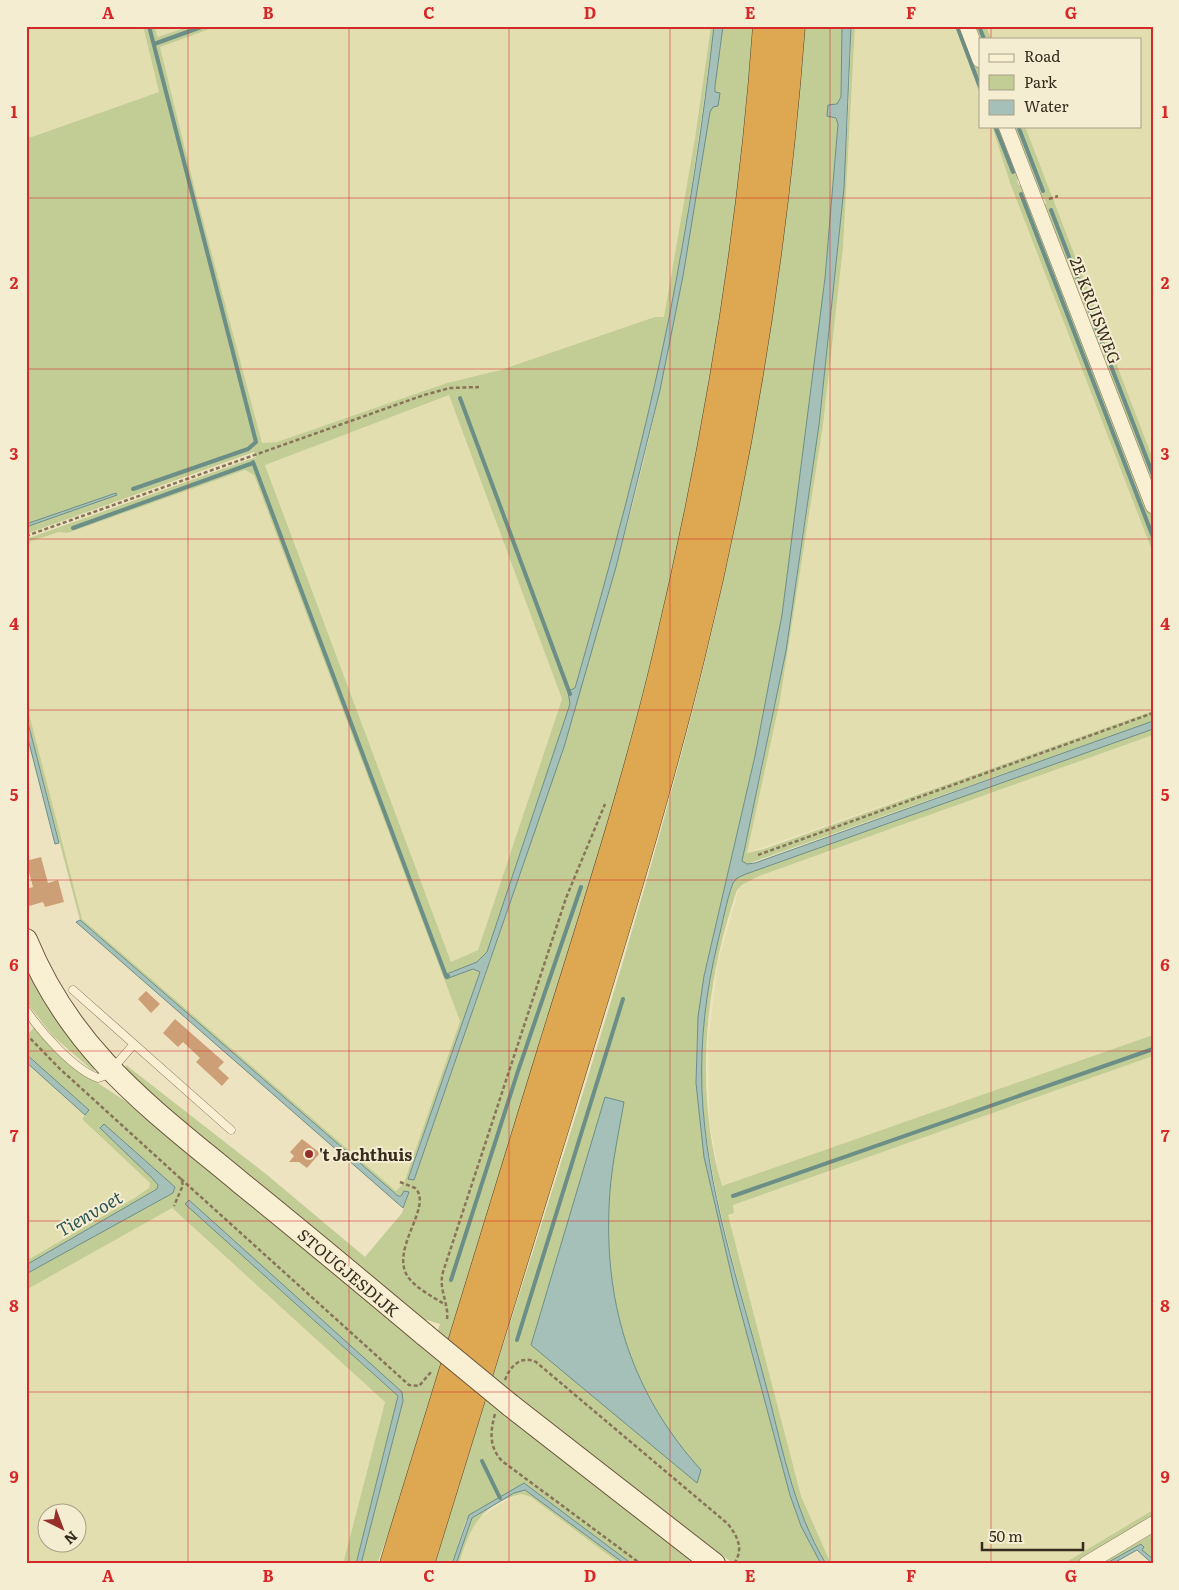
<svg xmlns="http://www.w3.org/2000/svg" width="1179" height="1590" font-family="Literata,serif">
<rect width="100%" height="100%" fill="#eee3c1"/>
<path fill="#e3deaf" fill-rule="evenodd" d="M26 26H143L159 92 26 139Z
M154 26H190L158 37Z
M218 26H711L695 138 664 318 488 374 454 381 277 442 262 443 197 198 160 47Z
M855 26H955L980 94V126H992L1010 183 1153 553V711L747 853 780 700 823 425 843 248Z
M986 26H1153V459L1025 126H1140V39H991Z
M450 395 562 699 478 950 451 962 265 464Z
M245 470 254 475 460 1021 404 1183 396 1191 82 919 26 702V543L59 532 69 533Z
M1153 735V1035L721 1187 709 1119 708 1040 718 962 739 888 759 876Z
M1153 1056V1510L1063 1564H831L801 1496 728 1215 734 1213 733 1205Z
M26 1062 85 1115 82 1119 150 1183 149 1188 136 1197 26 1261Z
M171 1208 385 1402 343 1564H26V1290ZM48 1512H78V1542H48Z
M521 1494 531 1497 620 1564H459L468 1535 477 1520 500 1504Z"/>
<path fill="#c2cc95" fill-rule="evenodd" d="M143 26H154L158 37 190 26H218L160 47 197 198 262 443 277 442 447 383 501 370 655 317H664L695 138 711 26H714C701 124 688 221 669 318 644 443 610 566 575 688L568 691 570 704 487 952 477 962 445 974 446 979 473 969 480 972 408 1178 414 1180C496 943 583 707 643 463 672 347 690 230 710 112L719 93 715 92V86L723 26H754C747 107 739 187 728 267 701 472 652 674 594 872L395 1516 377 1564H361L403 1401V1395L189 1200 185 1204 398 1396 356 1564H343L385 1402 172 1208 26 1290V1274L173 1193 175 1187 104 1124 100 1128 153 1179 158 1185 157 1189 26 1265V1261L136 1197 149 1188 150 1183 82 1119 89 1110 26 1054V1037L34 1027 84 1074 136 1108 431 1353 440 1324 427 1320 425 1323 155 1099 125 1068 126 1065 266 1174 365 1257 402 1213 409 1192 398 1196 80 920 26 715V702L82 919 396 1191 404 1183 460 1021 254 475 245 470 68 533 59 532 26 543V539L256 457 254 452 26 534V527L117 495 26 524V139L159 92ZM449 395 562 699 478 950 451 962 265 465Z
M804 26H842L841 97 837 104 828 105 832 116 837 119 838 124 825 278 782 615 755 756 704 976 697 1036 696 1083 704 1157 734 1286 790 1495 801 1526 821 1564H734L671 1518 512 1395 505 1420 507 1416 697 1564H632L524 1483 466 1520 452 1564H435C527 1259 634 958 708 648 757 443 788 236 804 26ZM624 1102C618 1137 610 1172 609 1208 605 1309 633 1395 700 1470L531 1345Z
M851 26H855L843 248 823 425 780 700 747 853 764 849 1153 711V721L747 864 742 862V856C784 681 811 503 830 324 840 225 850 126 851 26Z
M955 26H964L980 69V94Z
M970 26H986L991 39H980V53Z
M992 126H1002L1020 178 1017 180 1019 185H1023L1027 192 1153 514V553L1010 183Z
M1009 126H1025L1153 459V498L1043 206 1046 203 1044 199H1040Z
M1153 729V735L759 876 742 885 737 890C705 982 694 1092 722 1186L1153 1035V1056L733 1205 734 1213 728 1215 801 1496 831 1564H826C792 1507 780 1438 763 1374 739 1282 709 1190 702 1095 697 1028 711 946 733 883L737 878 746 874Z
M26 962 64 1027 95 1069 93 1071 53 1036 27 1003Z
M525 1490 533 1495 625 1564H620L531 1497 521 1494C480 1505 470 1527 459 1564H456L472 1518 514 1493Z
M1153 1510V1517L1075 1564H1063Z
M1153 1530V1559L1142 1550 1141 1544 1105 1564H1097Z"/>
<path fill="#a4c0b9" stroke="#6b8e87" d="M714 26H723L715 86V92L720 93 718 106 713 107 710 112 683 276 660 390 616 567 564 747 414 1180 408 1179 480 972 473 969 446 979 444 975 477 962 487 952 570 704 568 691 575 688C610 566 644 442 669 318 688 221 703 124 714 26Z
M842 26H851L844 188 819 425 786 651 742 861 747 864 755 863 1153 721V729L746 874 737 878 733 883C726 902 723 922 718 941 706 991 700 1040 702 1091 706 1188 739 1284 764 1378 781 1440 792 1508 826 1564H821L801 1526 790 1495 734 1286 704 1157 696 1083 698 1017 704 976 755 756 782 615 825 278 838 124 836 118 827 116 828 105 837 104 841 97Z
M116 493 117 495 26 527V524Z
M26 715 59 843 55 844 26 731Z
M80 920 398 1196H401L404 1191 409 1192 403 1208 76 922Z
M26 1054 89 1110 85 1115 26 1062Z
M605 1097 624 1102C618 1137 610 1172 609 1208 605 1308 633 1395 701 1470L697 1483 531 1345Z
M104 1124 175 1187 173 1193 26 1274V1265L157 1189 158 1185 153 1179 100 1128Z
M189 1200 402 1392 403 1401 361 1564H356L398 1396 185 1204Z
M524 1483 632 1564H625L525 1490 514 1493 472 1518 456 1564H452L469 1515Z
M1141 1544 1144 1547 1142 1550 1153 1559V1564L1137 1550 1112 1564H1105Z"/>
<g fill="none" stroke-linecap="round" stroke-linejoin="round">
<path stroke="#6b8e87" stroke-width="4" d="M957 26 980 87
M979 26 984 39
M154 44 204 26
M995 126 1013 172
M1018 126 1043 191
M1021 194 1153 537
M1051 210 1153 475
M460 398 570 694
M253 462 446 976H448
M133 489 248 449 256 442 149 26
M73 528 253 463
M733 1196 1153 1049
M451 1280 518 1071 581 887
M517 1340 623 999
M482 1461 500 1498"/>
</g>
<path fill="#cc9f77" d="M41 857 48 883 58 880 64 902 45 907 43 902 29 906 26 889 33 887 26 861Z
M146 991 160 1004 151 1013 138 999Z
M175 1019 224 1062 218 1068 229 1078 222 1086 196 1062 200 1058 183 1042 178 1047 163 1033Z
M302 1139 320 1153 307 1168 299 1162H289L294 1156 290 1152Z"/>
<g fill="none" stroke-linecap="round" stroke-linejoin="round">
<g stroke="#877459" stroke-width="9">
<path id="lane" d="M73 990 231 1130
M26 1010C41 1032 73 1069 98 1078L107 1075 134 1044"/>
</g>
<g stroke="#877459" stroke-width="16">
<path id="street" d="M967 26 980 60
M1006 126 1153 506
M1086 1564 1153 1524"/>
</g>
<g stroke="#69553c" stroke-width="24">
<path id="secondary" d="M26 940C72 1053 152 1109 241 1183 303 1233 364 1284 425 1335
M510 1405 714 1564"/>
</g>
<g stroke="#55422d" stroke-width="29">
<path id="highway" d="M394 1564C446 1394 499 1224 551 1053 592 921 635 790 667 655 716 449 752 238 767 26
M420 1564C467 1411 514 1259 561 1107 607 957 654 807 691 655 742 449 775 238 791 26"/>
</g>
<path stroke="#877459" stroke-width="2.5" stroke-dasharray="4 2.5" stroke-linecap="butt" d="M1049 199 1058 196
M26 536 424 395 450 388 479 387
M758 855 1153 713
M26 1034 59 1068 181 1179 183 1185 174 1206
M181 1179 409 1385 419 1386 431 1372
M400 1182 415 1188C434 1206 389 1249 408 1277 417 1289 433 1297 446 1305
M447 1319C449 1303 438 1289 443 1272L566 898 605 804
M505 1380C510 1366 521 1355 536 1362L728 1524C738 1537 744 1549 734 1564
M495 1414C490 1432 489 1447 502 1461L641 1564"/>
<use href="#lane" stroke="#f9f0d4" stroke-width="8"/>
<use href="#street" stroke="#f9f0d4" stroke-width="15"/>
<use href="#secondary" stroke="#f9f0d4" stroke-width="22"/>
<use href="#highway" stroke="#dda851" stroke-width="28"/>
<g stroke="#69553c" stroke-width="24" stroke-linecap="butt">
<path id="secondary-bridge" d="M425 1335 510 1405"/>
</g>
<use href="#secondary-bridge" stroke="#f9f0d4" stroke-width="22"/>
</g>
<path fill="none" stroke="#d62828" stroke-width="1" stroke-opacity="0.55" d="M188 26V1564M349 26V1564M509 26V1564M670 26V1564M830 26V1564M991 26V39M991 126V1564M26 198H1153M26 369H1153M26 539H1153M26 710H1153M26 880H1153M26 1051H1153M26 1221H1153M26 1392H1153"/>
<circle fill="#962f29" stroke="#f5edd1" stroke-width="2" cx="309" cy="1154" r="5"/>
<g text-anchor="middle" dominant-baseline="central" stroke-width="4" stroke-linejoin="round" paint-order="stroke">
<g font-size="16" fill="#372b1d" stroke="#f5edd1">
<text transform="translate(1096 310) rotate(69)">2E KRUISWEG</text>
<text transform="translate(349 1272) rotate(40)">STOUGJESDIJK</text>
</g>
<g font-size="16" font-weight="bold" fill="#372b1d" stroke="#f5edd1" text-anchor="start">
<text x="319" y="1154">'t Jachthuis</text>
</g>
<g font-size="18" font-style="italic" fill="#2c5756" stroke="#f5edd1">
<text transform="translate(89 1213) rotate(-30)">Tienvoet</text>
</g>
</g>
<rect width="1179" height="1590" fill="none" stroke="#f5edd1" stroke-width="55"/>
<rect x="979" y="38" width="162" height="90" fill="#f5edd1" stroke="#a99f89"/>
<rect x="989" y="54" width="25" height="8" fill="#f9f0d4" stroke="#a99f89"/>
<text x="1024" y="62" font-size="15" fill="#372b1d">Road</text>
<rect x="989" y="75" width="25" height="15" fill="#c2cc95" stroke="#a99f89"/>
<text x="1024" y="88" font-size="15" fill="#372b1d">Park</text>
<rect x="989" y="100" width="25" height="15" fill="#a4c0b9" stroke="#a99f89"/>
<text x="1024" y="112" font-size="15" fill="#372b1d">Water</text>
<g transform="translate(62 1528) rotate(138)"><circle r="24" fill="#f5edd1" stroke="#a99f89"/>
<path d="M0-4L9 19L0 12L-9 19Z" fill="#962f29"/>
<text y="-8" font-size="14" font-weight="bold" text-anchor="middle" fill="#372b1d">N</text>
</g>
<path d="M982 1542v8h101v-8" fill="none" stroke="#372b1d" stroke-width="2.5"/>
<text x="989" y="1542" font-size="15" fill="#372b1d" stroke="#f5edd1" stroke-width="4" paint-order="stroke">50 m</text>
<rect x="28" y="28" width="1124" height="1534" fill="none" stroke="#d62828" stroke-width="2"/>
<g font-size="16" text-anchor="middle" font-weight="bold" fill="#d62828">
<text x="108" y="19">A</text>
<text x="268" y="19">B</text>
<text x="429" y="19">C</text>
<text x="590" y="19">D</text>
<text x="750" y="19">E</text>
<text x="911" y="19">F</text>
<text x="1071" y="19">G</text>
<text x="14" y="118">1</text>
<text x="1165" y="118">1</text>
<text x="14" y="289">2</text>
<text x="1165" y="289">2</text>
<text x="14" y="460">3</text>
<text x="1165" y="460">3</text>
<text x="14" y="630">4</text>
<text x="1165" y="630">4</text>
<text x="14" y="801">5</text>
<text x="1165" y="801">5</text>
<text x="14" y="971">6</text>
<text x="1165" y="971">6</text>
<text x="14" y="1142">7</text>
<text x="1165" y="1142">7</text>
<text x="14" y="1312">8</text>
<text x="1165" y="1312">8</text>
<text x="14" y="1483">9</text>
<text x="1165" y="1483">9</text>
<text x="108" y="1582">A</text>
<text x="268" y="1582">B</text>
<text x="429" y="1582">C</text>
<text x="590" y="1582">D</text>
<text x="750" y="1582">E</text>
<text x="911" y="1582">F</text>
<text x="1071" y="1582">G</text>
</g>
</svg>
